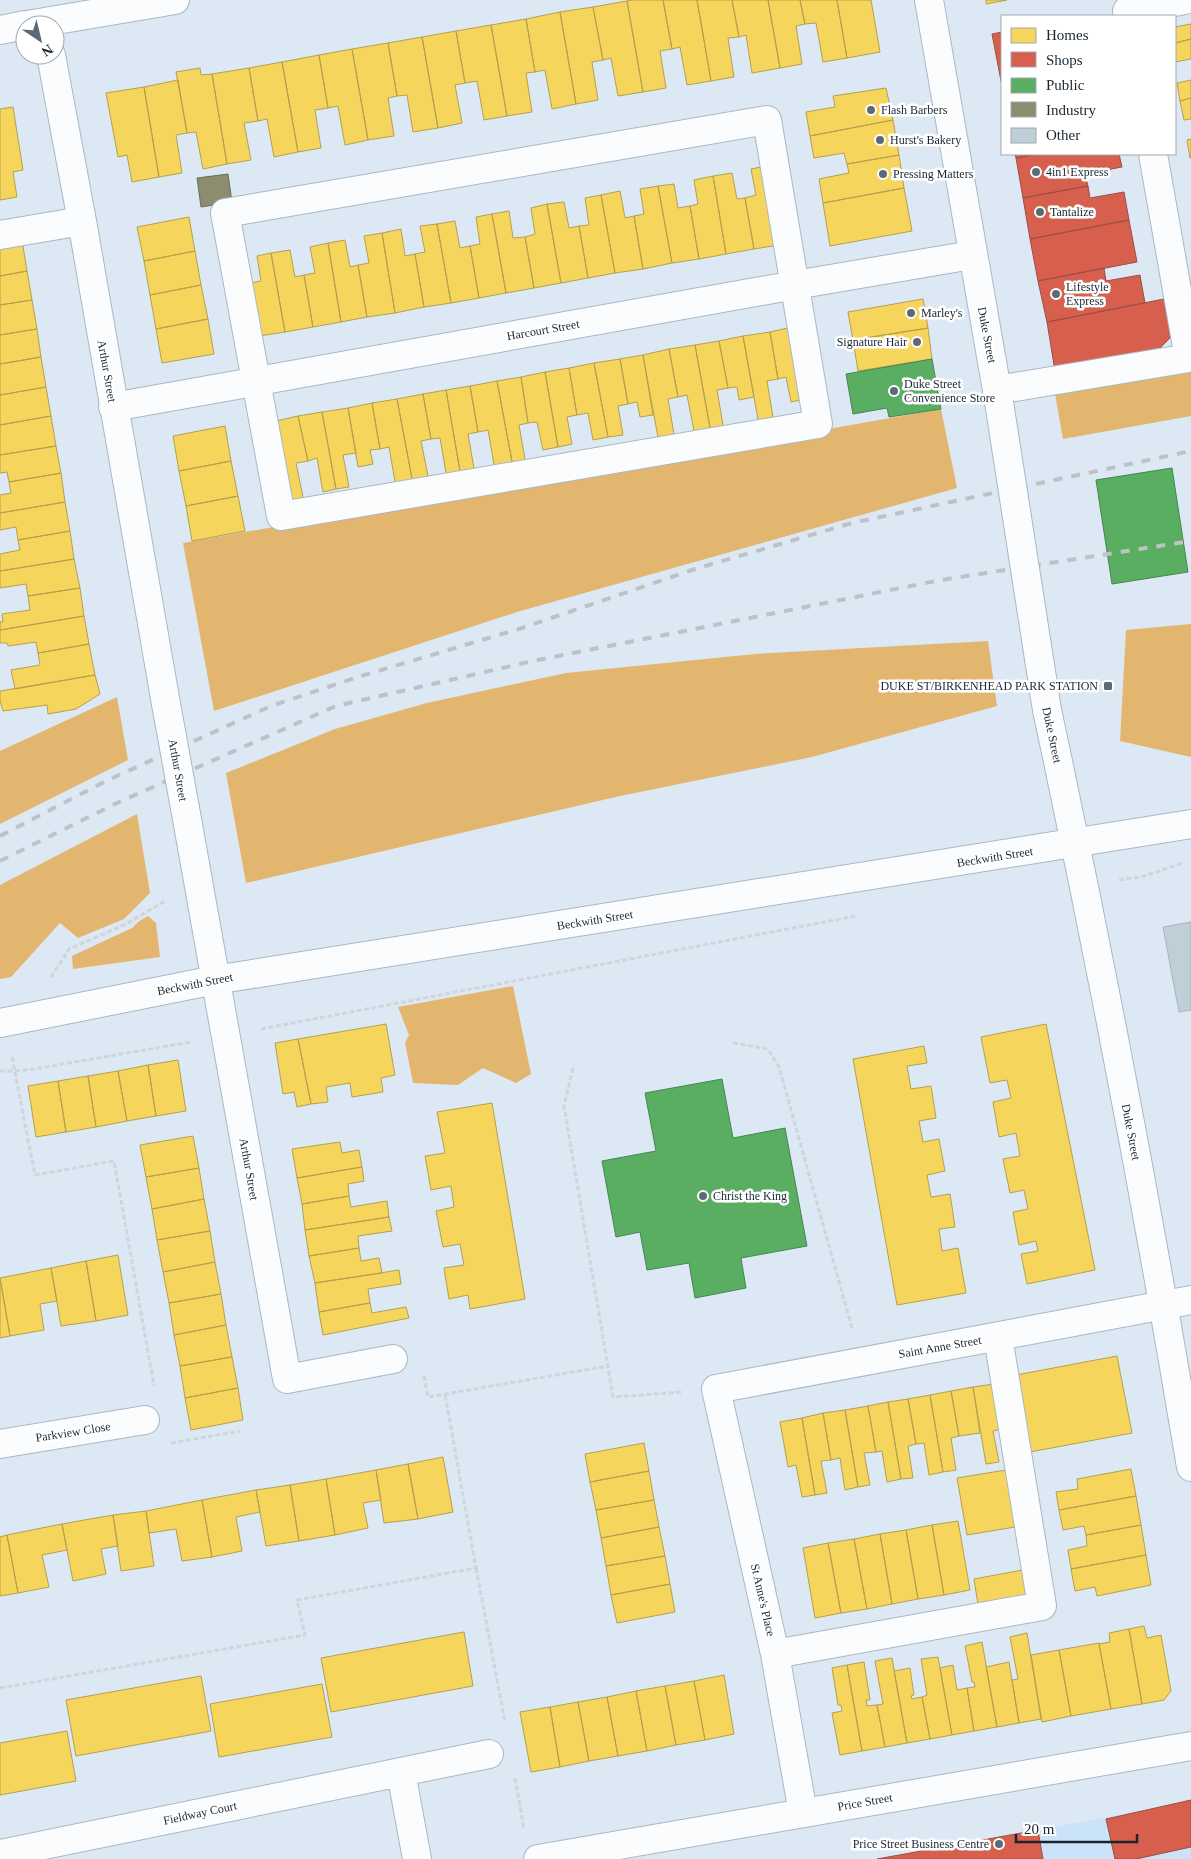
<svg xmlns="http://www.w3.org/2000/svg" width="1191" height="1859" font-family="'Times New Roman',serif">
<rect width="100%" height="100%" fill="#dce8f3"/>
<path fill="#cbe3f8" d="M1191 1802V1859H877L1038 1830Z"/>
<path fill="#e3b670" d="M1191 367V416L1063 439 1054 388Z
M941 409 957 488 517 612 214 711 183 543Z
M1191 624V757L1120 741 1126 630Z
M988 641 997 706 812 757 620 796 246 883 226 773 335 729 427 703 566 673 755 654Z
M117 697 128 760 0 824V751Z
M137 814 150 893 124 919 78 938 60 923 11 977 0 979V885Z
M148 916 156 923 160 957 73 969 72 956 132 928 138 922Z
M513 986 531 1074 516 1083 483 1068 458 1085 413 1083 405 1043 409 1035 398 1007Z"/>
<path fill="#f6d55c" stroke="#b4a04f" d="M632 0H663L672 49 660 51 666 88 643 92 627 1Z
M663 0H697L711 81 687 85 680 47 672 49Z
M697 0H732L739 37 728 38 734 77 711 81Z
M732 0H768L780 68 752 73 746 35 739 37Z
M768 0H800L805 24 796 26 802 64 780 68Z
M800 0H837L847 58 823 62 816 23 805 24Z
M837 0H871L880 52 847 58Z
M986 0H1007L986 4Z
M627 1 643 92 618 96 611 58 603 60 593 7Z
M593 7 603 60 592 62 598 100 576 104 560 12Z
M560 12 576 104 552 109 545 70 535 72 526 19Z
M526 19 535 72 526 73 532 112 507 116 491 25Z
M1191 24V39L1175 43V27Z
M491 25 507 116 484 120 477 81 465 83 456 31Z
M456 31 465 83 455 85 462 123 438 128 422 37Z
M422 37 438 128 413 132 407 95 397 96 388 43Z
M1191 39V59L1175 62V43Z
M388 43 397 96 388 98 394 136 368 140 352 49Z
M352 49 368 140 345 145 338 106 328 108 319 55Z
M319 55 328 108 315 110 321 148 298 152 282 62Z
M282 62 298 152 274 157 267 119 258 121 249 68Z
M200 68 201 75 212 74 227 164 203 169 196 132 187 133 176 72Z
M249 68 258 121 244 123 251 160 227 164 212 74Z
M178 80 187 133 176 135 182 173 159 177 144 87Z
M1191 80V98L1180 101 1177 83Z
M144 87 159 177 132 182 127 155 118 157 106 93Z
M886 88 893 120 810 136 806 112 835 107 833 96Z
M1191 98V119L1184 120 1180 101Z
M13 107 23 170 13 172 17 197 0 200V109Z
M893 120 899 155 847 164 844 153 814 158 810 136Z
M1191 139V158H1190L1187 140Z
M899 155 904 188 823 203 819 179 849 173 847 164Z
M765 166 779 245 754 249 745 198 756 195 751 169Z
M732 173 737 199 745 198 754 249 726 254 713 176Z
M713 176 726 254 699 259 690 206 698 204 694 180Z
M674 184 678 208 690 206 699 259 672 263 658 186Z
M658 186 672 263 643 269 634 216 644 214 640 189Z
M904 188 912 231 830 246 823 203Z
M620 191 625 218 634 216 643 269 615 273 601 195Z
M601 195 615 273 588 278 579 226 589 225 585 198Z
M564 202 569 228 579 226 588 278 561 283 547 204Z
M547 204 561 283 534 288 525 237 535 234 531 208Z
M509 211 513 238 525 237 534 288 506 293 492 214Z
M492 214 506 293 479 298 470 246 480 244 476 217Z
M189 217 195 251 144 261 137 227Z
M455 221 460 248 470 246 479 298 451 303 437 224Z
M437 224 451 303 424 307 415 254 425 252 420 226Z
M401 229 405 256 415 254 424 307 395 313 382 233Z
M382 233 395 313 367 317 358 265 369 263 364 236Z
M22 240 27 271 0 276V243Z
M345 240 350 267 358 265 367 317 341 322 328 243Z
M328 243 341 322 313 327 304 275 315 273 310 247Z
M290 250 295 277 304 275 313 327 285 332 271 253Z
M195 251 201 285 150 295 144 261Z
M271 253 285 332 259 336 250 283 261 281 257 256Z
M27 271 32 300 0 305V276Z
M201 285 208 319 156 329 150 295Z
M923 299 928 328 853 340 848 312Z
M32 300 37 329 0 335V305Z
M208 319 214 354 162 363 156 329Z
M792 327 805 399 791 402 786 377 778 379 770 332Z
M928 328 932 359 858 371 853 340Z
M37 329 41 357 0 364V335Z
M770 332 778 379 767 381 774 423 759 425 743 336Z
M743 336 754 397 739 400 737 387 728 388 719 341Z
M719 341 728 388 717 390 724 431 711 433 695 345Z
M695 345 711 433 695 436 687 395 678 397 669 349Z
M669 349 678 397 668 399 675 440 659 443 643 355Z
M643 355 653 415 640 417 637 402 628 404 620 359Z
M41 357 46 387 0 395V364Z
M620 359 628 404 618 406 623 435 608 437 594 363Z
M594 363 608 437 593 440 588 413 577 415 569 368Z
M569 368 577 415 567 417 572 444 558 447 545 372Z
M545 372 558 447 543 450 537 422 528 423 521 377Z
M521 377 528 423 519 425 526 465 513 467 497 381Z
M497 381 513 467 495 470 488 430 478 432 470 386Z
M470 386 478 432 468 434 475 474 461 477 446 390Z
M46 387 51 416 0 425V395Z
M446 390 461 477 447 479 440 438 431 439 423 394Z
M423 394 431 439 421 441 429 481 413 484 397 399Z
M397 399 413 484 396 487 389 447 380 449 372 403Z
M372 403 380 449 370 450 373 464 358 467 348 408Z
M348 408 356 453 343 455 349 487 336 489 322 412Z
M322 412 336 489 323 492 317 458 308 461 298 416Z
M51 416 56 446 0 455V425Z
M298 416 308 461 296 463 304 502 296 504 286 496 272 422Z
M225 426 231 461 179 471 173 436Z
M56 446 61 473 9 482 7 472 0 473V455Z
M231 461 238 496 186 506 179 471Z
M61 473 65 502 0 513V495L11 493 9 482Z
M238 496 245 531 192 541 186 506Z
M65 502 70 531 18 540 16 527 0 530V513Z
M70 531 74 559 0 571V554L20 550 18 540Z
M74 559 80 588 28 596 26 584 0 588V571Z
M80 588 84 616 0 630V622H3L2 614 30 610 28 596Z
M84 616 89 644 38 653 36 642 8 646 7 643H0V630Z
M89 644 95 675 15 689 11 670 40 665 38 653Z
M95 675 100 694 76 709 48 714 47 705 3 711 0 701V691Z
M386 1024 395 1075 381 1078 383 1092 352 1097 350 1083 326 1087 328 1102 311 1104 298 1039Z
M1046 1024 1095 1270 1027 1284 1021 1254 1038 1251 1036 1241 1019 1245 1013 1212 1028 1209 1024 1190 1010 1193 1003 1159 1020 1156 1016 1133 999 1137 993 1102 1011 1098 1007 1080 990 1083 981 1037Z
M298 1039 311 1104 297 1107 294 1092 283 1094 275 1043Z
M924 1046 927 1063 907 1066 911 1089 931 1086 936 1118 919 1121 923 1142 939 1139 945 1171 927 1175 931 1197 950 1194 955 1227 939 1229 942 1251 958 1248 966 1293 897 1305 853 1059Z
M178 1060 186 1111 156 1116 148 1065Z
M148 1065 156 1116 127 1121 118 1071Z
M118 1071 127 1121 96 1127 88 1076Z
M88 1076 96 1127 66 1132 58 1081Z
M58 1081 66 1132 36 1137 28 1086Z
M492 1103 525 1299 470 1309 468 1295 449 1299 444 1268 464 1265 460 1244 443 1247 436 1211 454 1207 451 1186 431 1190 425 1156 445 1153 437 1112Z
M193 1136 199 1168 146 1177 140 1145Z
M340 1142 342 1153 359 1150 362 1167 297 1178 292 1149Z
M362 1167 364 1181 348 1184 349 1196 302 1204 297 1178Z
M199 1168 204 1199 152 1209 146 1177Z
M349 1196 351 1207 387 1201 389 1217 305 1230 302 1204Z
M204 1199 210 1231 157 1240 152 1209Z
M389 1217 392 1231 358 1236 359 1248 309 1256 305 1230Z
M210 1231 215 1262 163 1272 157 1240Z
M359 1248 361 1261 379 1258 382 1273 315 1283 309 1256Z
M118 1255 128 1315 96 1321 86 1261Z
M86 1261 96 1321 61 1326 51 1268Z
M215 1262 221 1294 169 1303 163 1272Z
M51 1268 57 1301 40 1304 44 1330 10 1336 0 1278Z
M399 1270 401 1284 368 1289 370 1303 319 1312 315 1283Z
M0 1278 10 1336 0 1338Z
M221 1294 226 1325 174 1335 169 1303Z
M370 1303 372 1313 406 1307 409 1318 323 1335 319 1312Z
M226 1325 232 1357 180 1366 174 1335Z
M1117 1356 1132 1433 1030 1452 1016 1375Z
M232 1357 238 1388 185 1398 180 1366Z
M994 1384 1002 1429 993 1431 999 1462 986 1464 973 1387Z
M973 1387 980 1433 959 1436 951 1391Z
M238 1388 243 1420 191 1430 185 1398Z
M951 1391 959 1436 951 1438 956 1470 943 1472 930 1395Z
M930 1395 943 1472 929 1475 924 1443 916 1444 908 1399Z
M908 1399 916 1444 908 1446 913 1478 901 1479 888 1402Z
M888 1402 901 1479 887 1482 882 1451 876 1452 868 1406Z
M868 1406 876 1452 864 1453 870 1485 858 1487 845 1410Z
M845 1410 858 1487 845 1490 840 1458 831 1460 823 1413Z
M823 1413 831 1460 821 1461 827 1493 815 1495 802 1418Z
M802 1418 815 1495 802 1497 796 1465 788 1467 780 1422Z
M644 1443 649 1471 590 1482 585 1454Z
M443 1457 453 1512 418 1519 408 1464Z
M408 1464 418 1519 384 1523 376 1470Z
M1012 1469 1021 1526 967 1535 957 1478Z
M1131 1469 1136 1496 1059 1510 1056 1492 1078 1489 1077 1479Z
M376 1470 381 1500 363 1503 368 1528 335 1535 326 1479Z
M649 1471 654 1500 596 1510 590 1482Z
M326 1479 335 1535 299 1541 290 1485Z
M290 1485 299 1541 266 1546 256 1490Z
M256 1490 260 1512 236 1517 242 1551 212 1557 202 1500Z
M1136 1496 1141 1525 1086 1535 1084 1526 1063 1530 1059 1510Z
M202 1500 212 1557 182 1561 176 1529 149 1533 146 1511Z
M654 1500 659 1527 601 1538 596 1510Z
M146 1511 154 1566 121 1571 113 1515Z
M113 1515 118 1546 101 1549 106 1574 73 1581 62 1524Z
M958 1521 970 1590 944 1595 932 1525Z
M62 1524 67 1550 42 1555 49 1587 18 1593 7 1535Z
M932 1525 944 1595 918 1599 906 1530Z
M1141 1525 1146 1555 1071 1569 1068 1550 1087 1546 1086 1535Z
M659 1527 665 1556 606 1566 601 1538Z
M906 1530 918 1599 892 1604 880 1534Z
M880 1534 892 1604 867 1609 854 1539Z
M7 1535 18 1593 0 1596V1537Z
M854 1539 867 1609 841 1613 828 1543Z
M828 1543 841 1613 815 1618 803 1548Z
M1146 1555 1151 1585 1097 1596 1095 1587 1075 1591 1071 1569Z
M665 1556 670 1584 611 1595 606 1566Z
M1028 1569 1033 1602 979 1611 974 1579Z
M670 1584 675 1612 617 1623 611 1595Z
M1144 1626 1147 1638 1161 1635 1171 1691 1164 1700 1142 1704 1129 1629Z
M1129 1629 1142 1704 1111 1709 1099 1644 1110 1642 1109 1633Z
M464 1632 473 1686 331 1712 321 1658Z
M1027 1633 1041 1719 1019 1723 1012 1680 1018 1679 1010 1637Z
M982 1642 997 1727 974 1731 967 1688 975 1687 974 1682H972L965 1646Z
M1099 1643 1111 1709 1071 1716 1059 1650Z
M1059 1650 1071 1716 1042 1722 1031 1655Z
M938 1657 952 1735 930 1739 922 1697 927 1695 921 1659Z
M892 1658 907 1743 885 1747 877 1705 883 1704 875 1661Z
M864 1662 870 1700H866L867 1706 877 1705 885 1747 862 1751 847 1665Z
M1009 1662 1019 1723 997 1727 986 1667Z
M847 1665 862 1751 840 1755 832 1713 842 1711 841 1705H838L832 1668Z
M953 1665 957 1690 967 1688 974 1731 952 1735 940 1668Z
M910 1668 914 1695 911 1696 912 1699 922 1697 930 1739 907 1743 894 1671Z
M724 1675 734 1734 705 1740 694 1681Z
M201 1676 211 1731 76 1756 66 1700Z
M694 1681 705 1740 676 1745 665 1686Z
M322 1684 332 1737 219 1757 210 1704Z
M665 1686 676 1745 647 1751 636 1691Z
M636 1691 647 1751 618 1756 607 1697Z
M607 1697 618 1756 589 1761 578 1702Z
M578 1702 589 1761 560 1767 550 1707Z
M550 1707 560 1767 531 1772 520 1712Z
M67 1731 76 1781 0 1795V1743Z"/>
<path fill="#d6604d" stroke="#9d4f45" d="M1002 32V86L992 34Z
M1015 154H1037L1016 158Z
M1037 154H1119L1122 167 1085 174 1088 186 1023 198 1016 158Z
M1088 186 1090 198 1124 192 1129 220 1030 239 1023 198Z
M1129 220 1137 262 1038 281 1030 239Z
M1104 268 1106 281 1140 275 1145 303 1047 322 1038 281Z
M1169 298 1176 332 1154 354 1055 371 1047 322Z
M1191 1800V1847L1136 1859H1115L1106 1819Z
M1038 1830 1043 1859H877Z"/>
<path fill="#5aae61" stroke="#468553" d="M932 359 941 409 889 417 887 408 853 414 846 374Z
M1172 468 1188 572 1112 584 1096 480Z
M722 1079 733 1138 785 1128 807 1246 741 1258 746 1288 695 1298 689 1263 647 1270 640 1232 616 1237 602 1161 656 1151 645 1093Z"/>
<path fill="#8c8c6e" stroke="#6a6d5c" d="M228 174 232 202 201 207 197 178Z"/>
<path fill="#bfcfd8" stroke="#a7b5be" d="M1191 922V1010L1179 1012 1163 927Z"/>
<g fill="none" stroke-linecap="round" stroke-linejoin="round">
<g stroke="#abb7c2" stroke-width="30">
<path id="minor" d="M1128 16 1127 11 1185 0
M51 55 82 221 166 704
M767 120 818 424 281 516 225 213Z
M0 235 82 221
M997 390 1189 358 1153 154
M113 407 795 285 972 255
M185 808 287 1379 393 1359
M0 1023 215 980 1191 824
M0 1444 145 1420
M775 1654 1042 1606 998 1337
M401 1772 417 1859
M803 1813 775 1654 716 1389 1191 1300
M0 1854 489 1754
M538 1859 1191 1746"/>
</g>
<g stroke="#abb7c2" stroke-width="30">
<path id="major" d="M929 0 999 402
M27 25 175 0
M0 30 25 25
M1047 710C1101 961 1149 1214 1191 1467"/>
</g>
<path stroke="#d1d4d9" stroke-width="3" stroke-dasharray="5 2.5" stroke-linecap="butt" d="M1119 880 1141 877 1183 863
M51 977 69 949 124 925 165 901
M261 1029 856 916
M733 1043 768 1049 779 1067 852 1328
M12 1057 35 1175 114 1161 154 1386
M573 1068 564 1106 613 1397 682 1392
M0 1071H14L34 1069 191 1042
M424 1376 428 1397 608 1366
M171 1443 240 1431
M476 1568 505 1722
M0 1688 305 1635 297 1600 476 1568 445 1394
M515 1778 524 1828"/>
<use href="#minor" stroke="#fafcfd" stroke-width="28"/>
<use href="#major" stroke="#fafcfd" stroke-width="28"/>
<path stroke="#bec2c4" stroke-width="4" stroke-dasharray="9 9" stroke-linecap="butt" d="M0 836 106 781 271 706 361 676 522 628 695 569 852 523 1191 451
M0 861 117 803 336 706 533 661 941 580 1191 541"/>
<g stroke="#abb7c2" stroke-width="30" stroke-linecap="butt">
<path id="minor-bridge" d="M166 704 185 808"/>
</g>
<g stroke="#abb7c2" stroke-width="30" stroke-linecap="butt">
<path id="major-bridge" d="M999 402 1047 710"/>
</g>
<use href="#minor-bridge" stroke="#fafcfd" stroke-width="28"/>
<use href="#major-bridge" stroke="#fafcfd" stroke-width="28"/>
</g>
<g fill="#5d6a76" stroke="#fff" stroke-width="2">
<circle cx="871" cy="110" r="5"/>
<circle cx="880" cy="140" r="5"/>
<circle cx="1036" cy="172" r="5"/>
<circle cx="883" cy="174" r="5"/>
<circle cx="1040" cy="212" r="5"/>
<circle cx="1056" cy="294" r="5"/>
<circle cx="911" cy="313" r="5"/>
<circle cx="917" cy="342" r="5"/>
<circle cx="894" cy="391" r="5"/>
<rect x="1103" y="681" width="10" height="10" rx="2.5"/>
<circle cx="703" cy="1196" r="5"/>
<circle cx="999" cy="1844" r="5"/>
</g>
<g text-anchor="middle" dominant-baseline="central" stroke-width="5" stroke-linejoin="round" paint-order="stroke">
<g font-size="12" fill="#192632" stroke="#fff" text-anchor="start">
<text x="881" y="110">Flash Barbers</text>
<text x="890" y="140">Hurst's Bakery</text>
<text x="1046" y="172">4in1 Express</text>
<text x="893" y="174">Pressing Matters</text>
<text x="1050" y="212">Tantalize</text>
<text x="1066" y="287">Lifestyle<tspan x="1066" dy="14">Express</tspan></text>
<text x="921" y="313">Marley's</text>
<text x="907" y="342" text-anchor="end">Signature Hair</text>
<text x="904" y="384">Duke Street<tspan x="904" dy="14">Convenience Store</tspan></text>
<text x="1098" y="686" text-anchor="end">DUKE ST/BIRKENHEAD PARK STATION</text>
<text x="713" y="1196">Christ the King</text>
<text x="989" y="1844" text-anchor="end">Price Street Business Centre</text>
</g>
<g font-size="12" fill="#192632" stroke="#fff">
<text transform="translate(543 330) rotate(-10)">Harcourt Street</text>
<text transform="translate(987 335) rotate(79)">Duke Street</text>
<text transform="translate(107 371) rotate(80)">Arthur Street</text>
<text transform="translate(1052 735) rotate(78)">Duke Street</text>
<text transform="translate(178 770) rotate(80)">Arthur Street</text>
<text transform="translate(995 857) rotate(-9)">Beckwith Street</text>
<text transform="translate(595 920) rotate(-9)">Beckwith Street</text>
<text transform="translate(195 984) rotate(-11)">Beckwith Street</text>
<text transform="translate(1131 1132) rotate(79)">Duke Street</text>
<text transform="translate(249 1169) rotate(80)">Arthur Street</text>
<text transform="translate(940 1347) rotate(-10)">Saint Anne Street</text>
<text transform="translate(73 1432) rotate(-9)">Parkview Close</text>
<text transform="translate(763 1600) rotate(77)">St Anne's Place</text>
<text transform="translate(865 1802) rotate(-10)">Price Street</text>
<text transform="translate(200 1813) rotate(-12)">Fieldway Court</text>
</g>
</g>
<rect x="1001" y="15" width="175" height="140" fill="#ffffff" stroke="#a3a8ad"/>
<rect x="1011" y="28" width="25" height="15" fill="#f6d55c" stroke="#a3a8ad"/>
<text x="1046" y="40" font-size="15" fill="#192632">Homes</text>
<rect x="1011" y="52" width="25" height="15" fill="#d6604d" stroke="#a3a8ad"/>
<text x="1046" y="65" font-size="15" fill="#192632">Shops</text>
<rect x="1011" y="78" width="25" height="15" fill="#5aae61" stroke="#a3a8ad"/>
<text x="1046" y="90" font-size="15" fill="#192632">Public</text>
<rect x="1011" y="102" width="25" height="15" fill="#8c8c6e" stroke="#a3a8ad"/>
<text x="1046" y="115" font-size="15" fill="#192632">Industry</text>
<rect x="1011" y="128" width="25" height="15" fill="#bfcfd8" stroke="#a3a8ad"/>
<text x="1046" y="140" font-size="15" fill="#192632">Other</text>
<g transform="translate(40 40) rotate(145)"><circle r="24" fill="#ffffff" stroke="#a3a8ad"/>
<path d="M0-4L9 19L0 12L-9 19Z" fill="#5d6a76"/>
<text y="-8" font-size="14" font-weight="bold" text-anchor="middle" fill="#192632">N</text>
</g>
<path d="M1016 1834v8h121v-8" fill="none" stroke="#192632" stroke-width="2.5"/>
<text x="1024" y="1834" font-size="15" fill="#192632" stroke="#ffffff" stroke-width="4" paint-order="stroke">20 m</text>
</svg>
